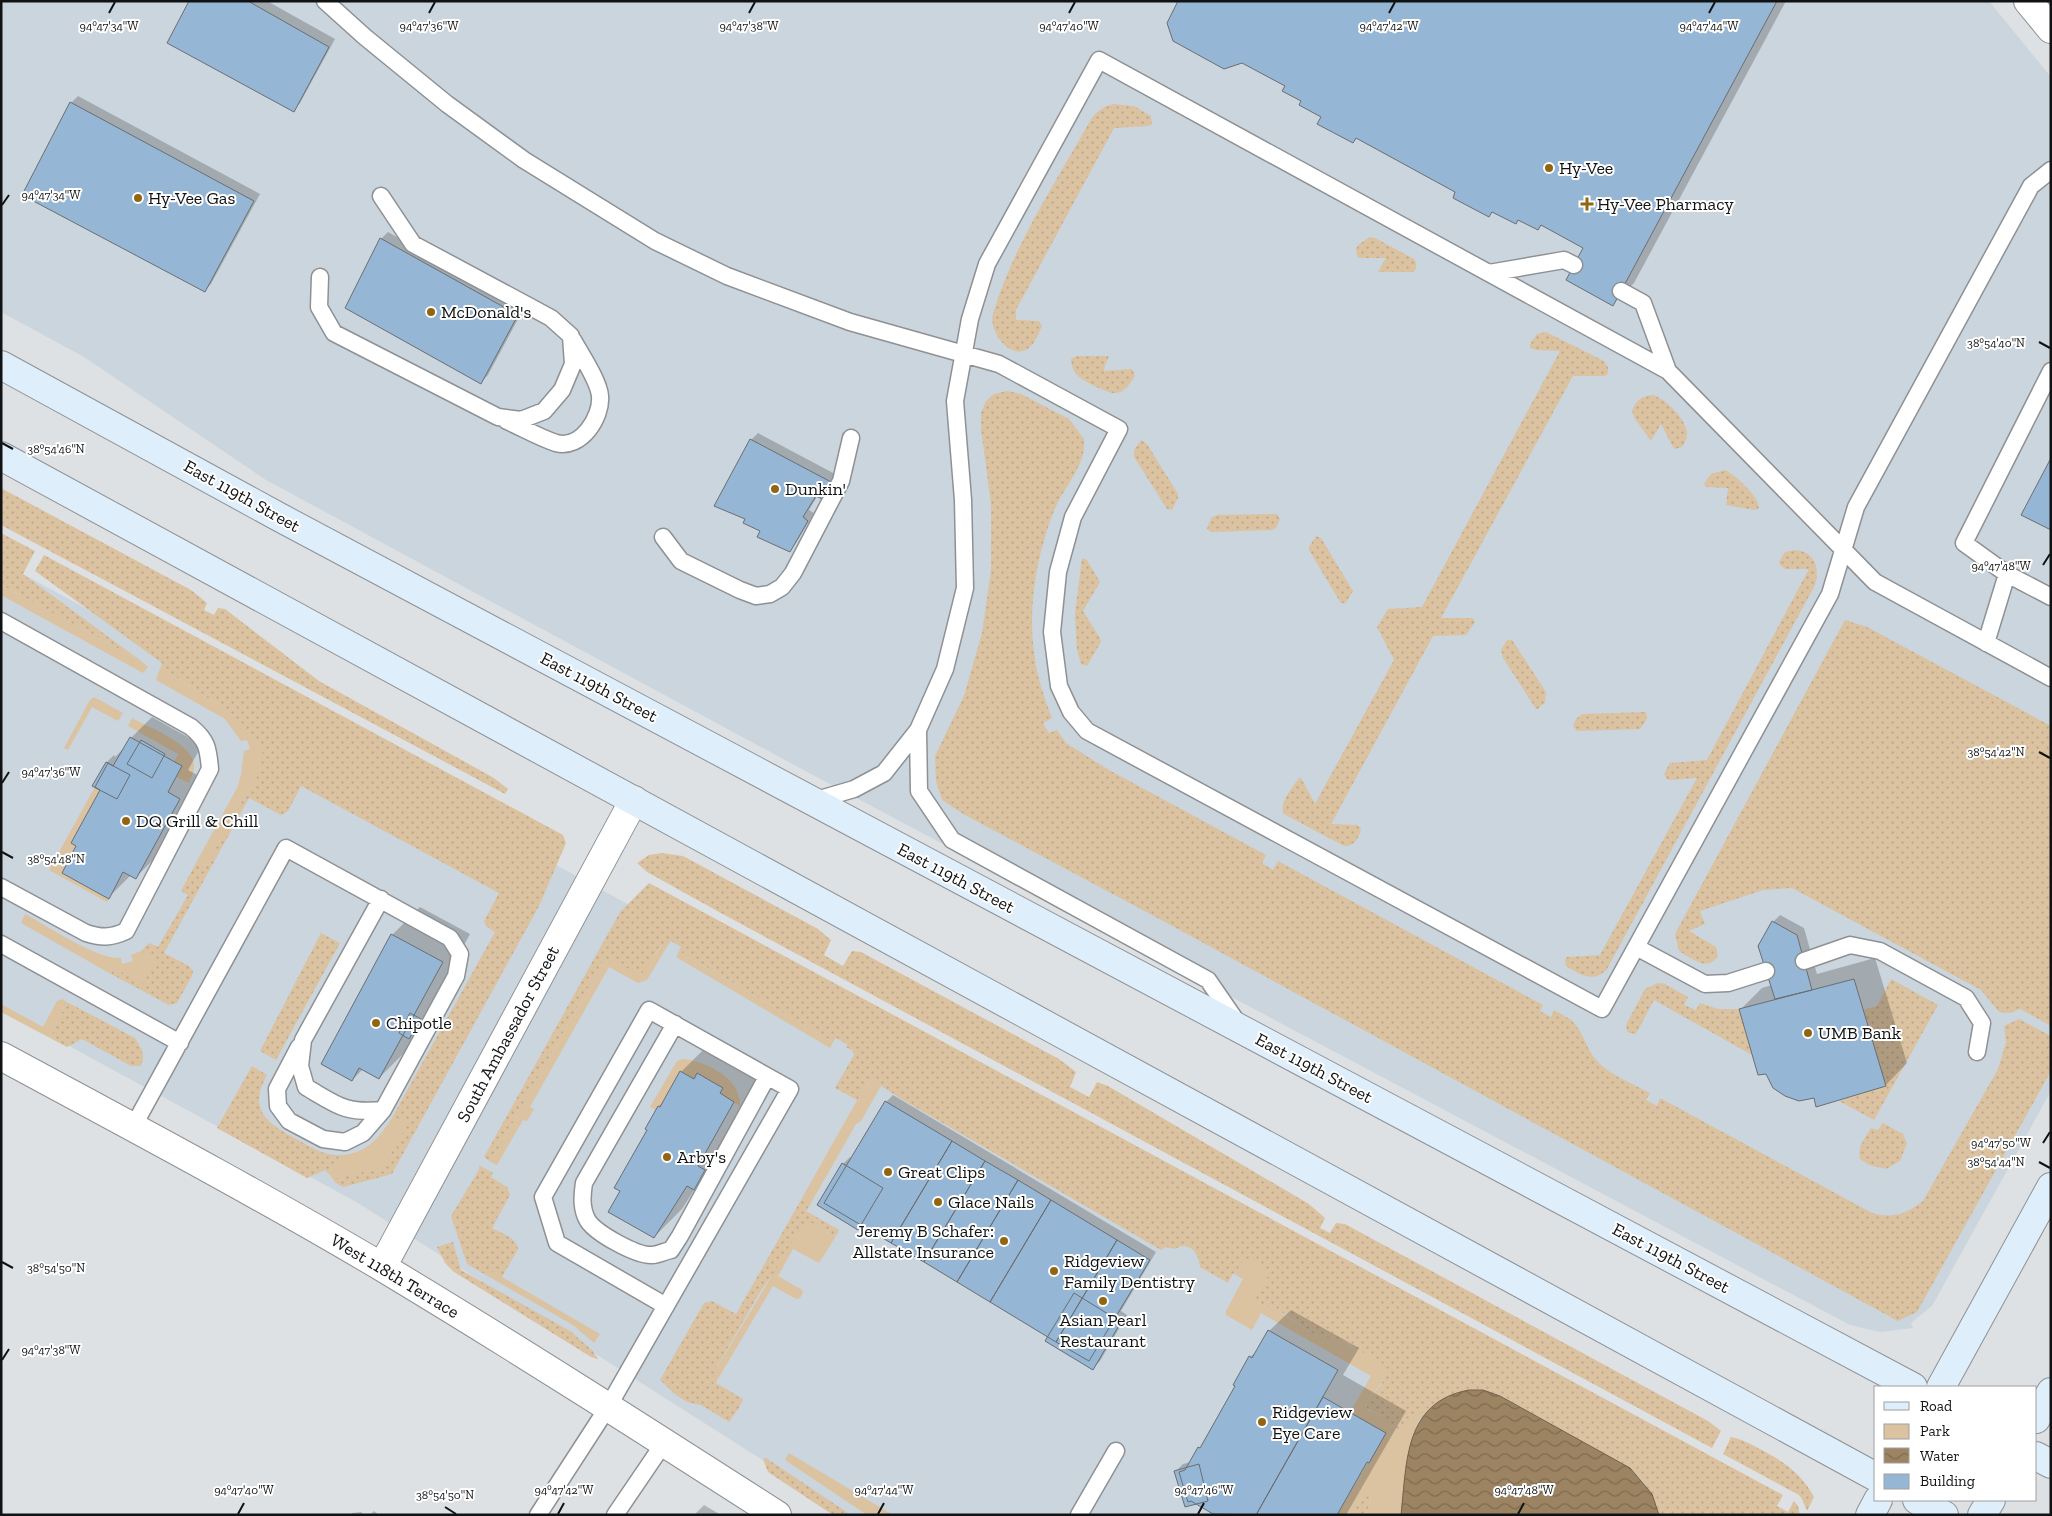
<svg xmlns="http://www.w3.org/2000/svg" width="2052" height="1516" font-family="'Zilla Slab',serif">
<defs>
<pattern id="grass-dots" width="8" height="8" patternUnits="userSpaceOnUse" patternTransform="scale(1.25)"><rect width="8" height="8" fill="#dbc2a0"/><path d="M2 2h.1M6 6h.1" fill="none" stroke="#bba689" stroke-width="1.8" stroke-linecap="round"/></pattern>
<pattern id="water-waves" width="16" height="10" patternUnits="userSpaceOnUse" patternTransform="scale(1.25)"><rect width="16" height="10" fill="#9c8462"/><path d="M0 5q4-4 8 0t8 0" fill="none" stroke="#7e6b50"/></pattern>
</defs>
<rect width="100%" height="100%" fill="#dee1e4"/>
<path fill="#cbd5dd" d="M1 1H1989L2051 77V1091L1932 1306 1911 1323 1913 1328 1880 1332 1850 1325 811 774 266 480 84 357 1 312Z
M1 562 633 907 1762 1515H846L767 1463 358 1203 1 1009Z"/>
<path fill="url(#grass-dots)" d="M1113 104 1134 106 1151 116 1152 124 1148 126 1114 128 1016 310V320L1039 321 1042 326C1039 332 1036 341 1031 346 1013 364 988 333 993 314 1011 250 1057 180 1090 121 1096 111 1103 107 1113 104Z
M1370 237 1375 238 1414 259 1416 262V269L1413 272H1378L1386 258H1360L1357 256 1356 249 1358 245Z
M1546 332 1604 361 1608 367V373L1605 376H1573L1441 618H1471L1474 619 1475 622 1466 635 1433 636 1331 824 1357 825 1361 828C1360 837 1354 847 1344 846L1284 814C1278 803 1293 787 1299 778H1301L1315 804 1394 660 1377 627 1388 609 1422 607 1560 351 1536 350 1530 348V344L1537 334Z
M1077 356H1109L1105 365 1104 371 1132 369 1135 375C1132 382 1124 393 1116 393 1108 394 1081 380 1076 374 1073 370 1071 364 1071 359Z
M1007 391 1021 394 1069 419 1084 439C1084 445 1084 452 1082 458 1075 478 1059 495 1052 516 1036 559 1028 606 1034 652 1036 674 1044 697 1052 718L1043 723 1049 733 1057 730 1066 743 1109 770 1266 855 1262 863 1273 870 1278 861 1543 1005 1540 1011 1551 1017 1554 1010C1561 1014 1570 1018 1574 1023 1585 1035 1587 1052 1599 1063 1612 1076 1633 1084 1650 1093L1646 1100 1657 1106 1660 1098 1872 1213C1894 1219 1906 1214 1923 1201L1998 1069 2006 1042 2004 1026 2019 1019 2051 1036V1071L1917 1312 1898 1321 1165 922 965 815 942 800 936 781 935 756 964 696 982 633 991 571V504L981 429V413L986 401 994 394Z
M1653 395C1666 399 1687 420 1687 434 1687 438 1685 442 1683 446L1676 449 1673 447 1661 424 1651 441 1635 419 1632 411C1636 400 1642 396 1653 395Z
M1141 440 1147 444 1178 494V498L1172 510 1167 509 1134 457V450Z
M1725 470C1735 475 1759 496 1759 508L1755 510 1726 505 1728 488 1706 487 1704 484 1711 474Z
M1 488 191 590 207 603 204 610 214 615 218 608 225 609 319 681 494 778 508 789 505 794 1 525Z
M1277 514 1280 519 1276 528 1271 530 1211 532 1207 529 1211 518 1217 515Z
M1 533 35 551 23 574 141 661 1 585Z
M1316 536 1321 538 1353 591 1345 604 1340 602 1309 550V547Z
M1796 550C1815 552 1820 568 1815 585L1607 969C1594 984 1579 974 1566 966L1565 960 1567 957 1600 955 1697 778 1670 780 1667 779 1664 774 1670 763 1707 760 1809 569H1785L1780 565 1779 562 1785 552Z
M44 555 563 835 566 843 539 906 392 1174 343 1187 336 1183V1178L383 1167 407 1124 393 1116 495 932 486 926 484 921 499 893 301 786 288 811 281 815 249 798 164 953 189 966 193 971 192 976 177 1003 169 1005 111 974 115 968 142 983 156 960 141 951 149 943 158 947 188 895 181 891 197 861 206 866 230 821 258 775 254 740 244 731 233 715 222 706 202 695 161 666 162 663 35 571Z
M1082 558 1087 560 1100 582 1083 611 1100 638 1101 642 1087 666 1081 664 1077 650 1075 614Z
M1845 620 1867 627 2051 726V1026L2020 1009 2010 1013 1999 1012 1981 990 1792 888 1763 890 1700 911 1705 924 1689 931 1716 947 1718 956C1707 972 1693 959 1679 951L1675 934Z
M1507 640H1512L1546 692 1545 702 1538 709H1536L1503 658 1501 650Z
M1646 712 1647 719 1640 729 1577 731 1573 726 1576 719 1582 714Z
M662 853 683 856 818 929 831 940 824 955 843 966 852 951 861 952 1059 1059 1076 1072 1070 1087 1089 1097 1097 1082 1108 1086 1309 1204 1325 1218 1320 1228 1330 1233 1336 1223 1345 1224 1708 1421 1721 1431 1712 1448 719 912 647 872 637 863 649 855Z
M649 883 1783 1495 1777 1506 1788 1512 1794 1501 1798 1506 1800 1515H1659L1645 1484 1630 1468 1501 1396C1457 1380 1433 1404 1402 1431 1395 1429 1387 1426 1382 1421 1380 1418 1380 1415 1377 1414 1371 1409 1367 1412 1365 1403L1382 1384 1376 1359 1353 1348 1349 1343 1315 1335 1275 1308 1266 1307 1260 1304 1255 1299V1295L1267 1279 1243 1260 1236 1275 1233 1273 1228 1283 1200 1267C1199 1253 1189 1240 1175 1249L1166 1247 1161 1250 903 1100 881 1086 876 1078 868 1083 857 1100 835 1088 854 1055 853 1051 846 1047 848 1045 836 1038 833 1042 679 951 681 947 671 941 668 945H662L659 948 645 971 641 975 603 961 491 1162 484 1157 620 912Z
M321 933 340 943 276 1060 260 1051Z
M1891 979 1938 1005 1874 1120 1839 1101 1886 1086 1863 1010 1877 1006Z
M1658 983 1665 984 1688 997 1684 1005 1696 1010 1700 1003 1718 1009H1739L1752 1055 1654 1000 1637 1032 1635 1034 1627 1032 1626 1025 1645 989Z
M67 1002 135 1038 142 1050 143 1059 141 1066H131L82 1039 67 1047 50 1038Z
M252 1066 267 1075C247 1111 268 1124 298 1140 312 1148 324 1156 341 1155L329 1174 325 1170 307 1178 217 1128Z
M1883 1123 1903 1134 1907 1143 1900 1161 1886 1169 1869 1165 1860 1159C1857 1147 1865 1138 1871 1128L1878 1130Z
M479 1165 493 1173 491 1177 507 1187 510 1195 492 1228C501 1233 517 1238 518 1249L502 1277 490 1273 493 1279 467 1264 451 1216 479 1170Z
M802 1198 811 1203 806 1211 839 1230 836 1236 814 1224 810 1223 760 1292 717 1367 711 1380 743 1399 739 1408 729 1422 701 1405 687 1402 676 1395 660 1380 704 1303 712 1301 736 1314Z
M453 1242 461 1270 570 1331 592 1350 598 1359 591 1357 454 1272 445 1263 437 1247Z
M1731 1437C1742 1439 1750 1444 1760 1449 1783 1461 1801 1473 1814 1497L1807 1511 1802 1499 1799 1495 1723 1454Z
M766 1458 851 1515H833L768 1472 763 1459Z
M1366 1495 1371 1496 1367 1515H1352L1362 1496Z"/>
<path fill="#dbc2a0" d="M1 585 141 661 148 667 143 673 1 595Z
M161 666 202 695 222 706 233 715 250 737 264 745 258 775 230 821 206 866 197 861 237 788 241 775 244 751 250 749 247 740 241 741 225 719 156 680Z
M94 697 123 713 118 721 92 707 68 750 64 748 90 700Z
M132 718C150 728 191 743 194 764 195 771 191 778 189 783L176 777 182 767 174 762 178 754 128 726Z
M95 787 100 790 71 843 76 846 62 872 109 899 107 902 49 870Z
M25 914C48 926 97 960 121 958L122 964 133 961 131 955 141 951 156 960 143 984 115 968 111 974 21 923Z
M662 945H668L647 980 638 983 609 967 530 1107 534 1109 527 1121 523 1120 497 1165 491 1162 603 961 611 960 641 975Z
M679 951 833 1042 830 1048 676 957Z
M62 999 67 1002 50 1038 1 1012V1004L43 1027 57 1001Z
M683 1059C706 1061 742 1079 740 1106L694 1079 660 1107 658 1106 656 1110 650 1107 677 1061Z
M876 1078 881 1086 861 1121 856 1124 811 1203 802 1198 864 1088 872 1080Z
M393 1116 408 1124 383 1167 336 1178V1183L329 1174 341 1155C367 1154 380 1137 393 1116Z
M810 1223 814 1224 836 1236 819 1263 793 1249 778 1276 802 1290 803 1293 800 1298 796 1299 773 1286 715 1384 711 1380 712 1376 798 1232 804 1225Z
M1248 1259 1261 1263 1269 1272 1267 1279 1255 1295C1257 1308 1269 1307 1279 1309L1281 1313 1315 1335 1345 1341 1353 1348 1376 1359 1387 1369 1385 1379 1365 1403 1366 1407 1369 1411 1376 1413 1385 1423 1401 1431 1406 1424 1432 1405 1418 1422 1410 1447 1401 1515H1367L1371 1497 1362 1496 1352 1515H1337L1386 1433 1350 1412 1371 1376 1261 1313 1252 1330 1226 1315V1311L1243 1279 1236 1275 1243 1260Z
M497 1270 502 1277 600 1334 594 1343 573 1325 493 1279 490 1273Z
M789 1453 893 1515H867L785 1460Z"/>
<path fill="url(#water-waves)" stroke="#72624a" d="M1469 1390H1483L1500 1396 1630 1468 1652 1494 1659 1515H1401C1407 1461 1404 1402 1469 1390Z"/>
<path fill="#0003" d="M190 1H267L335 39 300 103 294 110Z
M1180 1H1786L1634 283 1613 304 1585 248 1542 225 1538 228 1519 219 1493 211 1489 215 1457 192 1357 138 1353 141 1286 85Z
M78 96 260 194 211 284 204 291 71 103Z
M388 232 524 308 488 375 481 382 347 308 381 239Z
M758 433 837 475 829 490 822 497 818 495 809 510 814 513 796 543 789 550 762 531 751 440Z
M152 717 202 745 188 770 201 777 157 856 136 877 130 876 109 897 78 845 101 790 94 785 107 762 114 755 115 757 125 747 131 738Z
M420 907 470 934 407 1050 379 1078 363 1069 352 1080 392 935Z
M1780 915 1804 928 1817 974 1875 958 1907 1063 1886 1085 1817 1106 1815 1097 1740 1010 1762 988 1772 985 1773 922Z
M709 1044 761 1074 722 1160 696 1187 682 1209 654 1237 622 1190 649 1130 647 1129 659 1106 666 1100 681 1072Z
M893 1095 1156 1252 1121 1311 1127 1315 1100 1361 1093 1368 1049 1336 862 1224 858 1228 843 1164 850 1157 852 1158 886 1102Z
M1291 1310 1359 1348 1343 1375 1406 1411 1346 1515H1220L1214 1511 1176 1471 1183 1464 1191 1462 1205 1442 1237 1386 1250 1357 1260 1348 1269 1331Z
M704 1505 721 1515H694Z
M374 1511 379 1515H370Z
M361 1512 365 1515H351L352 1513Z"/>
<path fill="#95b7d5" stroke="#6b6e71" d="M189 1H248L329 47 294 112 167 43Z
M1178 1H1777L1613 306 1566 280 1583 248 1541 225 1538 230 1518 220 1516 224 1492 212 1489 217 1453 198 1455 192 1356 138 1353 143 1317 124 1321 117 1299 105 1301 101 1282 91 1285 86 1242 63 1224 69 1173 41 1167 23Z
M70 102 254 201 205 292 22 195Z
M380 238 518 315 481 384 345 308Z
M750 439 831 482 822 499 816 496 803 517 808 521 790 552 757 537 760 531 743 523 745 519 714 506Z
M2051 458V530L2021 515Z
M130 737 182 766 168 792 180 799 136 879 123 872 109 899 62 873 76 846 71 843 100 790 95 787 108 763 113 766Z
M141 740 165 754 152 778 127 764Z
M106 762 130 775 117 799 92 786Z
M1772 921 1797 935 1812 990 1775 999 1758 946Z
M391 934 443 962 379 1079 359 1068 352 1081 321 1064Z
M1854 979 1886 1086 1816 1107 1814 1098 1799 1101 1785 1096 1773 1088 1766 1074 1758 1075 1739 1009Z
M410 1013 421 1019 409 1039 399 1033Z
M680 1071 694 1079 697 1073 723 1088 720 1093 734 1102 698 1166 705 1170 694 1190 687 1186 654 1238 608 1212 620 1191 614 1188 647 1130 645 1129 658 1106 660 1107Z
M885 1101 952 1141 891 1243 824 1203Z
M952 1141 985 1161 924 1262 891 1243Z
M985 1161 1018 1180 957 1282 924 1262Z
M842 1163 883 1188 858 1230 817 1205Z
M1018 1180 1051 1200 990 1302 957 1282Z
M1051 1200 1117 1240 1056 1342 990 1302Z
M1117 1240 1150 1260 1089 1361 1056 1342Z
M1074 1293 1121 1322 1093 1370 1045 1341Z
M1268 1330 1338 1370 1256 1515 1213 1514 1191 1501 1188 1502 1179 1472 1185 1470 1198 1447 1200 1448 1235 1386 1233 1385 1249 1356 1252 1358Z
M1323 1397 1386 1433 1369 1463 1367 1462 1337 1515H1256Z
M1199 1464 1208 1501 1185 1507 1174 1471Z"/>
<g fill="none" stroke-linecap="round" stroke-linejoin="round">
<g stroke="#8e9194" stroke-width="19">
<path id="lane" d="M325 1 365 37 447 104 524 160 655 241 727 276 850 322 999 364 1119 429 1073 517 1058 572 1052 632 1059 686 1071 712 1087 731 1602 1009 1830 594 1856 507 2031 186 2051 170
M1489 273 1564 260 1574 265
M320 277 319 307 334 333 498 417 521 420 544 411 562 390 573 364 571 336 551 318 413 244 381 196
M1621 291 1643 303 1668 371
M507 421C523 428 540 438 556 443 581 450 602 417 600 396 599 381 580 353 573 340
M663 537 681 561 740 590 756 596 770 594 782 587 793 573 841 481 851 438
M2007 574 2051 597
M1 621 191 727C208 741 208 749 210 769L126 931C111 938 101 938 86 933L1 887
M1986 643 2007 574 1964 543 2051 371
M918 730 919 791 952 840 1208 980 1237 1022
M813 801 854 789 884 773 918 730 945 669 965 588 963 500 955 401 970 319 987 264 1099 60 1668 371 1875 582 2051 678
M1 944 180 1043
M1636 947 1705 984 1728 983 1766 971
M1804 961 1850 945 1880 951 1966 998 1982 1023 1977 1052
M675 1024 584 1183C582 1197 581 1209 588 1221 597 1234 637 1256 652 1255 658 1255 665 1251 671 1250L680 1236 767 1077
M299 1047 277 1089 278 1106 289 1121 323 1139 345 1142 363 1133 383 1110
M133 1127 286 848 450 938 460 954 456 976 383 1110C345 1114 337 1105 306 1087L300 1066 303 1040 381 899
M538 1515 608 1407 790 1089 649 1010 543 1197 557 1243 666 1306
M615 1515 664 1443
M1079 1515 1116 1451"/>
</g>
<g stroke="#8e9194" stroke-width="30">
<path id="street" d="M2028 1 2051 29
M1 1056C129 1125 257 1193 382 1267 515 1347 646 1431 777 1515
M382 1267 634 800"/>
</g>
<g stroke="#8e9194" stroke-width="30">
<path id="secondary" d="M1 365 279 517 1913 1387
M1 456 1876 1477
M1941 1387 2051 1187
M2036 1419 2051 1392
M2036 1456 2051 1464
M1917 1500 1944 1515
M1870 1515 1878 1500
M1982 1515 1991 1500"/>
</g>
<use href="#lane" stroke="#fff" stroke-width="16"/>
<use href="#street" stroke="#fff" stroke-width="28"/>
<use href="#secondary" stroke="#dfeefb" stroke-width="28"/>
</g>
<path fill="none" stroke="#111213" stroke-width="2" d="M109 13 115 2M429 13 435 2M749 13 755 2M1069 13 1075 2M1389 13 1395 2M1709 13 1715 2M2 205 9 195M2039 342 2050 348M2 443 13 449M2043 565 2050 554M2039 752 2050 758M2 783 9 772M2 852 13 858M2043 1143 2050 1132M2039 1162 2050 1168M2 1262 13 1268M2 1360 9 1349M445 1507 456 1514M238 1514 244 1503M558 1514 564 1503M878 1514 884 1503M1198 1514 1204 1503M1518 1514 1524 1503"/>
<g fill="#926511" stroke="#fff" stroke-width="2">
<circle cx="1549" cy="168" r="5"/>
<circle cx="138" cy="198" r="5"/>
<path d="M1584.5 196.5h5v5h5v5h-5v5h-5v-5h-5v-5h5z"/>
<circle cx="431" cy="312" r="5"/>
<circle cx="775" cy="489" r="5"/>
<circle cx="126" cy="821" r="5"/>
<circle cx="376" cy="1023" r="5"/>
<circle cx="1808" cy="1033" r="5"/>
<circle cx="667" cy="1157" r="5"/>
<circle cx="888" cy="1172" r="5"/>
<circle cx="938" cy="1202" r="5"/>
<circle cx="1004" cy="1241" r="5"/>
<circle cx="1054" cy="1271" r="5"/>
<circle cx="1103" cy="1301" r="5"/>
<circle cx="1262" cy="1422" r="5"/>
</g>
<g text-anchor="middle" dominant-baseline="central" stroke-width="4" stroke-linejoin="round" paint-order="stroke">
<g font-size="18" fill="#111213" stroke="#fff" text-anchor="start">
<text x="1559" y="168">Hy-Vee</text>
<text x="148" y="198">Hy-Vee Gas</text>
<text x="1597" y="204">Hy-Vee Pharmacy</text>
<text x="441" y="312">McDonald's</text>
<text x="785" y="489">Dunkin'</text>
<text x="136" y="821">DQ Grill &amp; Chill</text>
<text x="386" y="1023">Chipotle</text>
<text x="1818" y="1033">UMB Bank</text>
<text x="677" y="1157">Arby's</text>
<text x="898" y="1172">Great Clips</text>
<text x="948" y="1202">Glace Nails</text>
<text x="994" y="1231" text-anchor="end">Jeremy B Schafer:<tspan x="994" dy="21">Allstate Insurance</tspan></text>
<text x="1064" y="1261">Ridgeview<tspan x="1064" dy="21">Family Dentistry</tspan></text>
<text x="1103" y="1320" text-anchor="middle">Asian Pearl<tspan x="1103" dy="21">Restaurant</tspan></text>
<text x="1272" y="1412">Ridgeview<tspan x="1272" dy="21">Eye Care</tspan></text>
</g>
<g font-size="18" fill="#111213" stroke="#fff">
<text transform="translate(242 496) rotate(29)">East 119th Street</text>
<text transform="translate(599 687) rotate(28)">East 119th Street</text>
<text transform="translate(956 878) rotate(28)">East 119th Street</text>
<text transform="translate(508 1034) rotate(-62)">South Ambassador Street</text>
<text transform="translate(1314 1068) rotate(28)">East 119th Street</text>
<text transform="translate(1671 1258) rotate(28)">East 119th Street</text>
<text transform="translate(395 1276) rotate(31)">West 118th Terrace</text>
</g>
</g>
<g font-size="12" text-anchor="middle" fill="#111213" stroke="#fff" stroke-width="4" stroke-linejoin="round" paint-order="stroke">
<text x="109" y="30">94°47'34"W</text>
<text x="429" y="30">94°47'36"W</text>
<text x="749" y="30">94°47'38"W</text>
<text x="1069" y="30">94°47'40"W</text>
<text x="1389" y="30">94°47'42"W</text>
<text x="1709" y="30">94°47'44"W</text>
<text x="51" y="199">94°47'34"W</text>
<text x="1996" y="347">38°54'40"N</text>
<text x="56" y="453">38°54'46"N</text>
<text x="2001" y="570">94°47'48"W</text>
<text x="1996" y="756">38°54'42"N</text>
<text x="51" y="776">94°47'36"W</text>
<text x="56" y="863">38°54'48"N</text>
<text x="2001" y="1147">94°47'50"W</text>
<text x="1996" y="1166">38°54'44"N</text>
<text x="56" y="1272">38°54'50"N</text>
<text x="51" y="1354">94°47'38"W</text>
<text x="244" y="1494">94°47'40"W</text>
<text x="564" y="1494">94°47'42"W</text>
<text x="884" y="1494">94°47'44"W</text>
<text x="1204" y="1494">94°47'46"W</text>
<text x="1524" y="1494">94°47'48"W</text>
<text x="445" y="1499">38°54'50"N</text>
</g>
<rect width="2052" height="1516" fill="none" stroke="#111213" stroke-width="5"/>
<rect x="1874" y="1386" width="162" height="115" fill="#ffffff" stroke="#a0a0a1"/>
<rect x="1884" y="1402" width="25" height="8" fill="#dfeefb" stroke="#a0a0a1"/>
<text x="1920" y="1411" font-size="15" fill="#111213">Road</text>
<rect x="1884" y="1424" width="25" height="15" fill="#dbc2a0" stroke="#a0a0a1"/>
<text x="1920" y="1436" font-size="15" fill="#111213">Park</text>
<rect x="1884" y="1448" width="25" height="15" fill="url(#water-waves)" stroke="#a0a0a1"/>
<text x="1920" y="1461" font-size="15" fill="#111213">Water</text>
<rect x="1884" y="1474" width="25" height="15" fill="#95b7d5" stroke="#a0a0a1"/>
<text x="1920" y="1486" font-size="15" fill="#111213">Building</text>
</svg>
